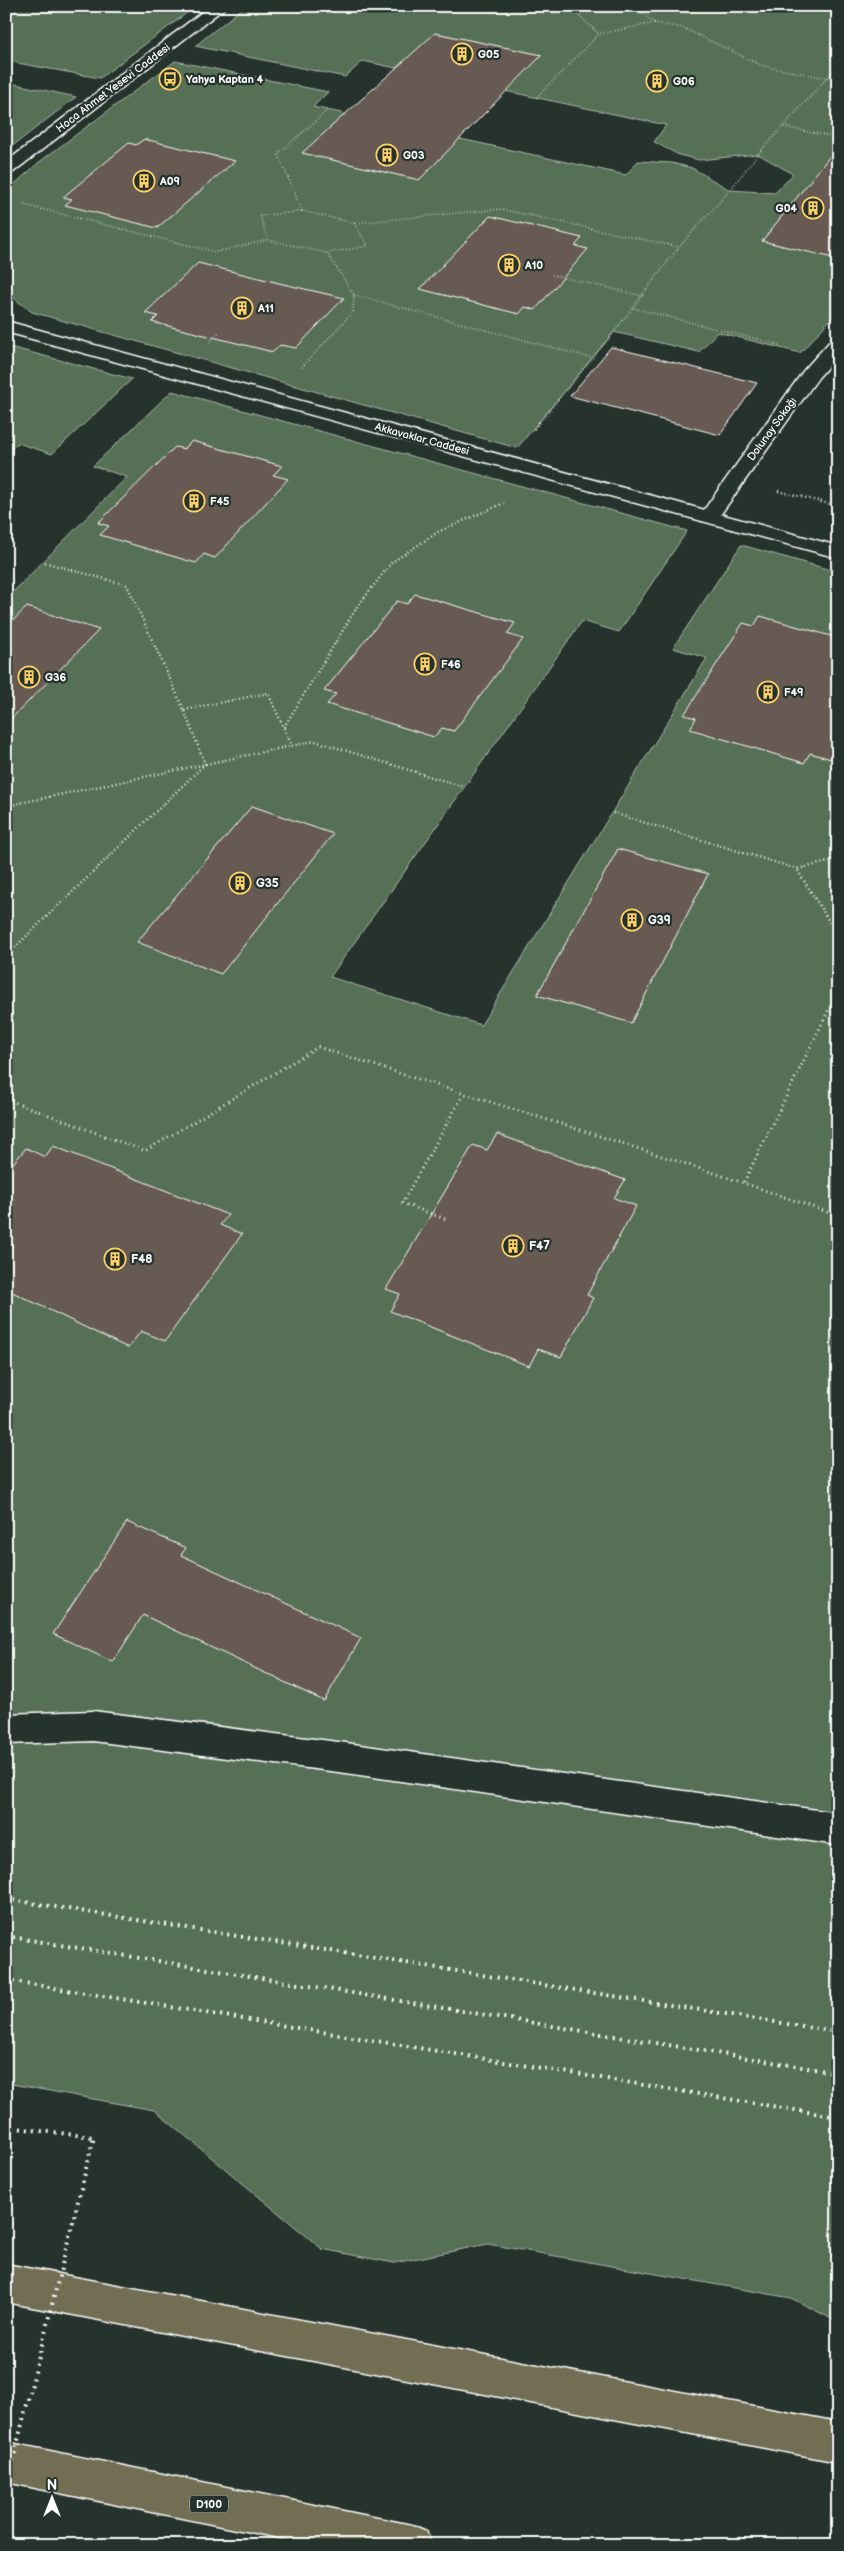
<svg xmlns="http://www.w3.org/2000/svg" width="844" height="2551" font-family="'Balsamiq Sans',sans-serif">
<rect width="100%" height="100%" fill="#26332d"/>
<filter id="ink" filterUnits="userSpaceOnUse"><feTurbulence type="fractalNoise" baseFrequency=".02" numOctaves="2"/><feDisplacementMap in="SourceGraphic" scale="10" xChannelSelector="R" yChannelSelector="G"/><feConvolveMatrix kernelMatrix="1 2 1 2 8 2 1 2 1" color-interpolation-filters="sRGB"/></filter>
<g filter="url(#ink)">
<path fill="#556f55" stroke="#aab7aa" d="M6 6H196L100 78 6 61Z
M245 6H838V311L800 353 717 332 699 352 614 332 517 448 32 312 11 296 6 288V192L38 163 175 61 328 92 313 107 626 175 638 161 672 163 692 168 730 190 775 193 793 174 758 154 699 160 679 155 654 142 666 125 363 61 345 77 195 46Z
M6 82 76 97 6 151Z
M6 346 132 379 52 454 18 443 6 454Z
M172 391 687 531 619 632 582 621 330 977 481 1025 707 658 673 648 741 545 838 572V2322L791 2298 488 2244 394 2263 322 2249 154 2110 6 2083V599L127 477 93 466Z"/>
<path fill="#665a52" stroke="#fff" d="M435 33 542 55 419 180 302 153Z
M144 139 235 161 157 228 65 205 72 199 63 197 129 143 136 145Z
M838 146V259L762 241Z
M490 216 582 238 575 246 588 249 535 310 525 307 519 314 420 289Z
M198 263 283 284 344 298 296 348 280 345 273 352 152 322 158 316 145 313Z
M611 347 757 383 720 435 570 396Z
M192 441 282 466 273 475 288 479 215 558 204 554 196 563 100 535 109 526 98 523 175 447 184 449Z
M415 594 515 623 507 634 523 639 454 731 442 728 434 737 327 704 336 694 324 691 397 601 407 604Z
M27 607 99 630 6 724V627Z
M760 616 838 638V761L810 753 804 763 690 729 696 718 684 715 743 623 754 626Z
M252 806 333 834 221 974 137 942Z
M618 849 708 874 631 1023 537 995Z
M497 1134 625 1180 614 1198 636 1206 587 1295 593 1298 561 1357 538 1349 529 1366 390 1311 400 1294 386 1289 473 1145 487 1150Z
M53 1146 228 1215 220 1225 242 1234 165 1341 141 1331 128 1348 6 1289V1172L26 1148 45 1157Z
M127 1522 186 1548 181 1555 361 1638 324 1701 143 1615 113 1662 53 1634Z"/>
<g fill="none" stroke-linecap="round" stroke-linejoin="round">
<g stroke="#fff" stroke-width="3">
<path id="lane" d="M93 1711 346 1743 838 1813V1845L346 1773 93 1741 6 1744V1714Z"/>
</g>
<g stroke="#fff" stroke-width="3">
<path id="street" d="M838 338V355L818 378 716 521H702L699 517 804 370 832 339Z"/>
</g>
<g stroke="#fff" stroke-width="3">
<path id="secondary" d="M210 6H227L12 173 6 175V162Z
M6 321 838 546V558L6 332Z"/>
</g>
<g stroke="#fff" stroke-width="3">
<path id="highway" d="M6 2264 838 2422V2462L6 2302Z
M6 2442 412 2525 426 2531 432 2545H313L6 2482Z"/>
</g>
<path stroke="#fff" stroke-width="2" stroke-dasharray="0.5 2.5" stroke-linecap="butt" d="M545 6 573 10 591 6
M573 10 599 34
M654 23 683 28 763 66 827 78
M537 97 599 34 654 23 635 6
M784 127 838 138
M24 205 216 252 268 240
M302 211 354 223 368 246 327 253 268 240 260 216Z
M302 211 278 154 328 110
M354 223 500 209 679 247
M552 275 643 296
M354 295 592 358
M633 308 780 345
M210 342 220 331
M302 367 353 312 354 295 327 253
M539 423 614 332 679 247 730 190 758 154 838 66"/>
<path stroke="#fff" stroke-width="2.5" stroke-dasharray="1 3" stroke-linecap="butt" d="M534 429 540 421
M778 491 838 506
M184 710 268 693 292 746
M284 727 357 607 392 562 438 532 504 503
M6 806 315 741 464 787
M613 813 797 869
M838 860 797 869 838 936
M6 956 205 764 184 710 127 585 43 562"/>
<path stroke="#fff" stroke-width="3" stroke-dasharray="1 4" stroke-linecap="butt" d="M6 1099 145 1151 318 1047C491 1104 667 1154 838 1216
M744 1182 838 991
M445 1219 402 1203 463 1095"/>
<path stroke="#fff" stroke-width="4" stroke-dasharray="2 5" stroke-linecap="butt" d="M6 1899 838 2032
M6 1936 838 2073
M6 1980 838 2117
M6 2127 94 2137"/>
<use href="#lane" fill="#26332d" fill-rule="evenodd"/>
<use href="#street" fill="#26332d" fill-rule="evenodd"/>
<use href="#secondary" fill="#26332d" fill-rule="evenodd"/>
<use href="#highway" fill="#726e52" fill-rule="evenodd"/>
<path stroke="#fff" stroke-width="4" stroke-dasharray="2 5" stroke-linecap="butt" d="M6 2488 94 2137"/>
</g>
</g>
<defs>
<g id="building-ring" transform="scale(1.125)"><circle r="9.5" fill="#26332d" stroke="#ffd166" stroke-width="1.5"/><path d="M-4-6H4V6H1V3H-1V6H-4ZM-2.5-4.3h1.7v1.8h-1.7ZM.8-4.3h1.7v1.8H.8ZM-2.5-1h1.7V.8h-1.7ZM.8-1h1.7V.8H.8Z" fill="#ffd166"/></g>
<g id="bus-ring" transform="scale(1.125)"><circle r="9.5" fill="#26332d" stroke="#ffd166" stroke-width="1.5"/><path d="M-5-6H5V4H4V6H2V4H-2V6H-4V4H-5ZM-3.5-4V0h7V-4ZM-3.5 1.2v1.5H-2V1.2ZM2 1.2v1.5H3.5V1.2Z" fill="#ffd166"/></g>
</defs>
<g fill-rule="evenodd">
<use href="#building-ring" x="462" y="54"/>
<use href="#bus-ring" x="170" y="79"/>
<use href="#building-ring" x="657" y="81"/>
<use href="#building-ring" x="387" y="155"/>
<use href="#building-ring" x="144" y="181"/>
<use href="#building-ring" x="813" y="208"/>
<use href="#building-ring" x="509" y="265"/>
<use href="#building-ring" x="242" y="308"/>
<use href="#building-ring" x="194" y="501"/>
<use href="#building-ring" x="425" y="664"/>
<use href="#building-ring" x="29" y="677"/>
<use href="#building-ring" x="768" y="692"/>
<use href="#building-ring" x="240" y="883"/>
<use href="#building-ring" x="632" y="920"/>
<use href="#building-ring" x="513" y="1246"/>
<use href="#building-ring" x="115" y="1259"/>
</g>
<g text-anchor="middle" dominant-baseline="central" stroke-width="4.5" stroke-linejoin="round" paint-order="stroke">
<g font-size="11" font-weight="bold" fill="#fff" stroke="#26332d" text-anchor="start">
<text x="478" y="54">G05</text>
<text x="186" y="79">Yahya Kaptan 4</text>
<text x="673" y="81">G06</text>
<text x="403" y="155">G03</text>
<text x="160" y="181">A09</text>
<text x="797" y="208" text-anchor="end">G04</text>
<text x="525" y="265">A10</text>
<text x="258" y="308">A11</text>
<text x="210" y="501">F45</text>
<text x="441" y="664">F46</text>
<text x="45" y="677">G36</text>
<text x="784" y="692">F49</text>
</g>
<g font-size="11" fill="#fff" stroke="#26332d">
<text transform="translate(113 88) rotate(-37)">Hoca Ahmet Yesevi Caddesi</text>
<text transform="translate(772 429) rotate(-54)">Dolunay Sokağı</text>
<text transform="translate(422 439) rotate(15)">Akkavaklar Caddesi</text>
</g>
<rect fill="#26332d" stroke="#bec2c0" stroke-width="1" x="190" y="2495.5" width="38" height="17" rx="4"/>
<g font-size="11" font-weight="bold" fill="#fff">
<text x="209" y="2504">D100</text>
</g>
<g font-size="12" font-weight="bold" fill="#fff" stroke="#26332d" text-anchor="start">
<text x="256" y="883">G35</text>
<text x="648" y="920">G39</text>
<text x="529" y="1246">F47</text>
<text x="131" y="1259">F48</text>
</g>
</g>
<rect width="844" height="2551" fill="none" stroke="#26332d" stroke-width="25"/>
<rect x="12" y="12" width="819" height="2526" fill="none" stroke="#fff" stroke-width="2" filter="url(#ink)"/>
<g transform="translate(52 2498)" stroke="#26332d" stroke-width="4" paint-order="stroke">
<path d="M0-4L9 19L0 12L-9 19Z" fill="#ffffff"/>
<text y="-8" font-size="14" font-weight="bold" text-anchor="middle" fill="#ffffff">N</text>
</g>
</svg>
